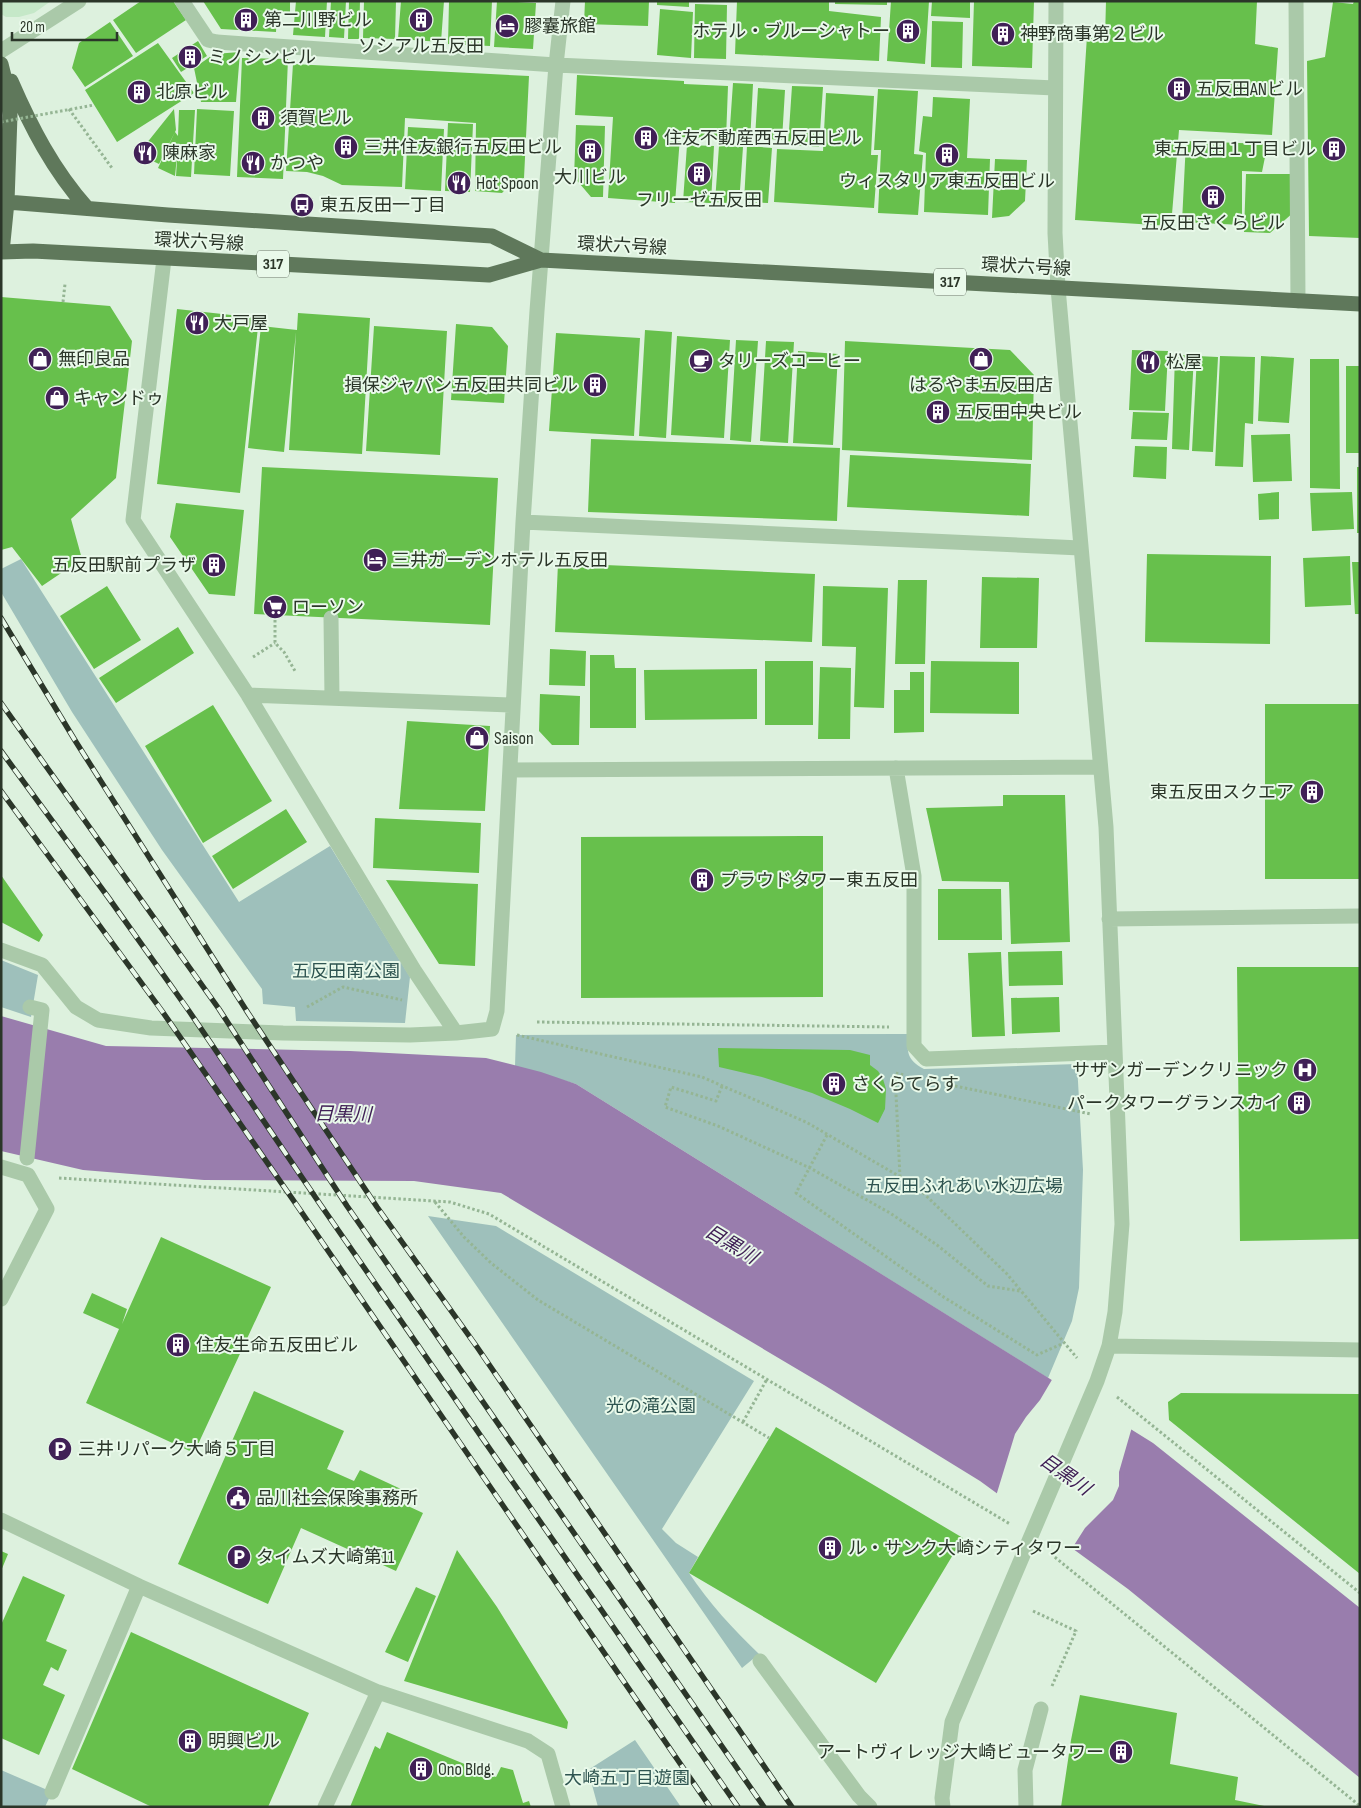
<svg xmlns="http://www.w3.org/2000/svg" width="1361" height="1808" font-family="'Sofia Sans Condensed','Noto Sans JP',sans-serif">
<rect width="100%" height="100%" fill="#ddf1de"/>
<path fill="#9ec0bb" d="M21 559 239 902 330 846 410 977 405 1023 296 1021 295 1007 263 1004 262 989 162 850 72 712 1 592V569Z
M1 960 38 975 31 1017 1 1007Z
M907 1034C908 1053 906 1059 924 1069L1077 1064 1083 1170 1079 1288 1072 1321 1048 1378 576 1084 515 1066 516 1035Z
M428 1216 496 1226 754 1381 662 1529 676 1543 698 1557 689 1573C709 1603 733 1629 759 1654L742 1668Z
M635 1740 681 1807H598L588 1770Z
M1 1770 52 1792 45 1807H1Z"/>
<path fill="#c5e8c8" d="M1 1H51L34 13 19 17H6L1 14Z"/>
<path fill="#997dad" d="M1 1016 106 1046 350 1051 486 1058 541 1072 576 1084 1153 1443 1360 1608V1778L1128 1589 980 1481 824 1385 501 1193 414 1181 204 1180 83 1170 1 1151Z"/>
<path fill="#ddf1de" d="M1053 1378 1132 1427 1119 1472V1486L1113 1500 1085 1528 1071 1550 996 1496 1015 1434 1026 1417 1040 1400Z"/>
<path fill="#67c04c" d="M141 1H173L186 20 136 53 113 20Z
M203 1H290V12L277 11 276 32 221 29Z
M296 1H327L325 37 293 35Z
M331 1H346L344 38 329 37Z
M349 1H360L359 39H348Z
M364 1H396L395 39 363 38Z
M401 1H444L441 42 398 39Z
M449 1H492L490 46 448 44Z
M497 1 536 3 533 49 494 47Z
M585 1H649L648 26 584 24Z
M657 1H689V7L657 5Z
M737 1H829V11L881 17 879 61 735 54Z
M835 1H887V5L835 4Z
M891 1H929L925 64 887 61Z
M932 1H970V18L931 16Z
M974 1H1034L1032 68 972 66Z
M1106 1H1257L1255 44 1278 48 1272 135 1179 130 1171 226 1075 220 1087 36 1105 39Z
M1354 1H1360V238L1309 236 1307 61 1325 57 1333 2 1353 4Z
M695 4 727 5 726 59 694 58Z
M660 9 693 12 691 58 657 55Z
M932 21 963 22 962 68 931 67Z
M110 22 133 56 85 87 72 68 79 43Z
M198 41 207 56 181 72 172 58Z
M158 43 194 93 117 142 85 90Z
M240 52 236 102H201L194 68 214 54Z
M242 58 288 59 283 179 237 177Z
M293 64 529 76 524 178 514 180 502 193 475 191 476 123 405 118 402 187 342 185 323 176 307 172 286 171Z
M577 75 684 81V84L728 86 726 139 680 137 675 203 608 198 613 117 575 115Z
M733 83 753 84 750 143 729 141Z
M792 86 823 87 819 147 788 145Z
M758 88 785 90 782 140 755 138Z
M878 89 918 91 914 154 923 155 918 215 878 213 881 150H874Z
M826 93 874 96 871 155H878L874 208 774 202 777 149 823 151Z
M933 97 970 99 967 158 990 159 988 215 924 212 926 153 919 151 923 116 932 117Z
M174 109 176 130 159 164 138 154Z
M197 109 234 111 230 176 194 174Z
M179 110H195L191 177 176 176 178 146 175 176 158 168 175 132 178 136Z
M448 123 473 124 470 192 445 191Z
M576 125 605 126 603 197H591L574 177Z
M408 127 444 129 441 191 405 189Z
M1186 141 1266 144 1265 157 1262 172 1242 171V225L1182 222Z
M687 145 714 146 711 203 683 202Z
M719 146 743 147 739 204 715 202Z
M747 146 772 148 768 203 744 202Z
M995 159 1027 160 1025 201 1009 216 992 218Z
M1246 174H1294V212L1270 233 1244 232Z
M1 297 110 306 132 341 116 478 71 519 82 559 42 586 12 547 1 550Z
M177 309 259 318 240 493 157 484Z
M298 313 370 318 362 454 289 450 296 332 284 452 248 448 261 326 297 330Z
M456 324 492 327 508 346 504 403 451 400Z
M374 326 447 331 440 455 366 451Z
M645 330 672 332 666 438 639 436Z
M556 333 640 338 634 436 549 431Z
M677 336 730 340 724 438 671 435Z
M736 340 758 341 751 442 730 440Z
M766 341 794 342 788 443 760 441Z
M845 341 1010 350 1034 375 1032 460 842 450Z
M1132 350 1168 351 1165 411 1129 410Z
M798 351 838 354 833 445 793 443Z
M1175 355H1194L1189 450 1172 449Z
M1197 356 1218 357 1213 452 1192 451Z
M1220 356 1255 357 1253 424 1245 423 1243 467 1215 466Z
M1261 356 1294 358 1289 423 1258 421Z
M1310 359H1339L1340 489 1310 488Z
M1346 366H1360V453H1346Z
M1133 412 1169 413 1167 440 1131 439Z
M1290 434 1292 481 1253 482 1251 435Z
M591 439 840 448 837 521 588 512Z
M1135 446 1167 447 1166 479 1133 477Z
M850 455 1031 464 1029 516 847 507Z
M262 467 498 478 490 625 254 614Z
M1357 467H1360V533H1357Z
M1279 492V519L1259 520 1258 494Z
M1352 492 1354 529 1312 531 1310 493Z
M176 503 244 510 235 596 209 594 170 537Z
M1147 554 1271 556 1270 644 1145 642Z
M1350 556 1351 605 1305 607 1303 558Z
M1352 562H1360V614H1355Z
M558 563 815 574 812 642 555 632Z
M982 577 1039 578 1037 648H980Z
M898 580H927L925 664H895Z
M107 586 141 640 94 669 60 616Z
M823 586 888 588 884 708 854 707 856 647 822 646Z
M178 627 194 653 116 703 99 678Z
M550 649 586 651 585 686 549 685Z
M590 655H614L615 668H636V728H590Z
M765 661H813V725H765Z
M931 661 1019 662V714L930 713Z
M820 667 851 668 850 739H818Z
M757 669V719L645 720 644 670Z
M910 672H924V732L894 733V690H910Z
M540 694 580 696 579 745H552L539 731Z
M1265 704H1360V879H1265Z
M213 705 272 801 203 843 145 746Z
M407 721 490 726 485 811 399 809Z
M1003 795H1065L1070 942 1011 944 1009 882 942 881 926 808 1003 806Z
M286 809 307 842 233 889 212 856Z
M375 818 481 823 479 873 373 868Z
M803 836H823V997L581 998V837Z
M1 875 43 935 39 942 1 922Z
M386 880 478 884 475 966 439 964Z
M938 889H1001L1002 940H938Z
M1062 951 1063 985 1009 986 1008 952Z
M1001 952 1005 1036 972 1037 968 953Z
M1237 967H1360V1239L1240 1241Z
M1059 997 1060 1032 1012 1034 1011 998Z
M718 1048 850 1050 870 1055V1065L878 1071 883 1079 886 1089 885 1109 878 1123 850 1109 812 1093 762 1077 719 1067Z
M161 1237 271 1287 194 1453 86 1403 119 1329 83 1313 92 1293 127 1309 122 1324Z
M254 1391 344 1431 327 1469 354 1481 360 1470 401 1489 395 1500 423 1513 396 1571 301 1528 268 1604 178 1564Z
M1181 1393 1360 1394V1574L1169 1420 1168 1402Z
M776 1427 963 1538 876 1683 689 1573Z
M457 1550 497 1607 568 1722 567 1729 404 1681Z
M1 1551 8 1554 1 1571Z
M23 1576 65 1595 46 1641 67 1650 58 1671 51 1667 43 1685 65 1695 39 1755 1 1738V1625Z
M416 1587 436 1596 408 1662 385 1652Z
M131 1632 309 1713 268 1807H152L72 1769Z
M1080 1695 1177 1713 1170 1764 1238 1777 1235 1800 1269 1807H1061L1071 1740Z
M387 1732 496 1777 501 1767 513 1770 523 1803 529 1801 531 1807H350L375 1746 380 1749Z"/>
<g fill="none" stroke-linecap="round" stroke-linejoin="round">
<path stroke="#95b594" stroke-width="3" stroke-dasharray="2.5 2.5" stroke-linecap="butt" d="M69 109 112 168
M63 302 65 284
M275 615V643L284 652 295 671
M253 657 275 643
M307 1007 343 987 402 1000
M537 1022 889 1027
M517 1035 702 1077 806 1122 916 1186 1007 1274 1077 1358
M722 1086 716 1101 671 1087 665 1107 718 1126 810 1168 890 1213 937 1245 988 1286 1020 1291
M955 1086 1091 1114
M827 1135 796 1193 942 1296 1037 1355 1064 1343
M900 1177 895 1073 904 1075
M59 1178 450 1202 489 1214 1010 1524
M435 1202 464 1237 491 1263 538 1300 769 1438
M1117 1397 1360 1593
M743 1422 767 1379
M1051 1554 1360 1806
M1033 1611 1076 1631 1052 1686"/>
<path stroke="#aac9a9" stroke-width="15" d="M182 1 208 40 217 42 556 65 1055 88
M1056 1 1055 233 1058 288 1106 827 1122 1224 1115 1312 1109 1346
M1296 1 1298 301
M1 51 79 1
M164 259 133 520 248 695 414 970 456 1033
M523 522 1080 548
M331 618 332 698
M248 695 513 705
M896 768 914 876V1046L926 1059 1115 1052
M510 770 1099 767
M1109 919 1360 916
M1 950 42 965 76 1007 98 1020 151 1028 283 1033 410 1035 456 1033 492 1029 497 1011 523 522 537 311 556 65 563 1
M27 1158 42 1010 30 1007
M1 1167 28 1175 47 1209 1 1299
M1 1520 139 1586 378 1692
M760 1661 859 1796 870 1807
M52 1792 139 1586
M325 1807 378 1692 528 1741 548 1754 563 1807
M943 1807 942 1798 952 1722 1097 1381 1109 1346 1360 1350
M1026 1807 1025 1770 1041 1709"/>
<path stroke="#5f785b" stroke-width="15" d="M1 64 7 88 10 115 7 202 2 252
M11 81C31 127 53 170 87 208
M1 203 7 202 168 215 492 236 541 260
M1 252 33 251 489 275 541 260 1360 304"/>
<g stroke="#2b3629" stroke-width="5.5">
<path id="rail" d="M1 618 76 742 248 1013 377 1207 477 1347 792 1807
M1 703 219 1009 347 1206 764 1807
M1 751 108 897 189 1011 320 1204 738 1807
M1 791 162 1011 298 1207 710 1807"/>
</g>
<use href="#rail" stroke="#e9f9ea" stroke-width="4" stroke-dasharray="11" stroke-linecap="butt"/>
<path stroke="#95b594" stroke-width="3" stroke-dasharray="2.5 2.5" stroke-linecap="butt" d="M1 122 94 105"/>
</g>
<defs>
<g id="building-disc" transform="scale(1.25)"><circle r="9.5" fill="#402056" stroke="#e9f9ea"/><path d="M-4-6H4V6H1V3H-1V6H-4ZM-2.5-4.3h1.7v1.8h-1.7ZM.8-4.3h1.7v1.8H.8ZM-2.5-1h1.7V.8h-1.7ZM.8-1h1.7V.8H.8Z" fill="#fff"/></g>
<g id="hotel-disc" transform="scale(1.25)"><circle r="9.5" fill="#402056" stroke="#e9f9ea"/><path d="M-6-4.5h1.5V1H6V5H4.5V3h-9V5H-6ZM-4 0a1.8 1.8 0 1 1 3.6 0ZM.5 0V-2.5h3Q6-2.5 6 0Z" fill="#fff"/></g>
<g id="restaurant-disc" transform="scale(1.25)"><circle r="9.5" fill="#402056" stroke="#e9f9ea"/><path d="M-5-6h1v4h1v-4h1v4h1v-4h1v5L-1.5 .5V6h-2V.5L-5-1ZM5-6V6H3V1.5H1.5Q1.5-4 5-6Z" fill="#fff"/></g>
<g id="bus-disc" transform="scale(1.25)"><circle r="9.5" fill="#402056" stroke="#e9f9ea"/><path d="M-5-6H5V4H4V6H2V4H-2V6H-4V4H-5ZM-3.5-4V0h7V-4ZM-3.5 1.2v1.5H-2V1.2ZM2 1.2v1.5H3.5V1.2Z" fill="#fff"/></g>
<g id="shop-disc" transform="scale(1.25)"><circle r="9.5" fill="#402056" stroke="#e9f9ea"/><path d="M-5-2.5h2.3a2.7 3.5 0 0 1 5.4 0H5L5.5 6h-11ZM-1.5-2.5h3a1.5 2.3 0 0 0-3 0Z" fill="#fff"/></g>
<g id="cafe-disc" transform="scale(1.25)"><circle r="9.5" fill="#402056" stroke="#e9f9ea"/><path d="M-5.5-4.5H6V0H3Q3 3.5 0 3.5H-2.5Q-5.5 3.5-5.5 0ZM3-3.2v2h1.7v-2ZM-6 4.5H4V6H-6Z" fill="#fff"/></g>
<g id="supermarket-disc" transform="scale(1.25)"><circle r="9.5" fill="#402056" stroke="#e9f9ea"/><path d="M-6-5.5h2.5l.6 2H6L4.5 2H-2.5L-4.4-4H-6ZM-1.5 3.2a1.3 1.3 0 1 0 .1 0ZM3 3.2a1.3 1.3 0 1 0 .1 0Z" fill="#fff"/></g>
<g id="hospital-disc" transform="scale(1.25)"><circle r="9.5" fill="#402056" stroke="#e9f9ea"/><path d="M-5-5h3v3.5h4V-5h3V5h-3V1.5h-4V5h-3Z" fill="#fff"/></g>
<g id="parking-disc" transform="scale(1.25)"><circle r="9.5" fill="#402056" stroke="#e9f9ea"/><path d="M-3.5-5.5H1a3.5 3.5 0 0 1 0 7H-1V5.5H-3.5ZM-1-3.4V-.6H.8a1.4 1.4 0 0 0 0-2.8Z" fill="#fff"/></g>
<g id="civic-disc" transform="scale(1.25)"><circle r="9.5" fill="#402056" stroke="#e9f9ea"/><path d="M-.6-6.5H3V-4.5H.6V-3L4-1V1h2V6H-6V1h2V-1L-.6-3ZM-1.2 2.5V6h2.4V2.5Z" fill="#fff"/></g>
</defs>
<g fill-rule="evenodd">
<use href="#building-disc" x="246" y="20"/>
<use href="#building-disc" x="421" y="20"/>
<use href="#hotel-disc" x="507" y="26"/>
<use href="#building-disc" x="908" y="31"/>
<use href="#building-disc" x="1003" y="34"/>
<use href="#building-disc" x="190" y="57"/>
<use href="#building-disc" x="1179" y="89"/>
<use href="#building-disc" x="139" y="92"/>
<use href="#building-disc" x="263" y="118"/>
<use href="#building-disc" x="646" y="138"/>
<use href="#building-disc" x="346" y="147"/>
<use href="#building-disc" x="1334" y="149"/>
<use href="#building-disc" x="590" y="151"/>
<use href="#restaurant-disc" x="145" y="153"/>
<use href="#building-disc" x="947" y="155"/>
<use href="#restaurant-disc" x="253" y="163"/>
<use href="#building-disc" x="699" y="174"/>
<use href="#restaurant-disc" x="459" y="183"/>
<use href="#building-disc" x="1213" y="197"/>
<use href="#bus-disc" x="302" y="205"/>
<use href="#restaurant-disc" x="197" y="323"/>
<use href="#shop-disc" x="40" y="359"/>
<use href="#shop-disc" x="981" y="359"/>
<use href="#cafe-disc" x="701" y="361"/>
<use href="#restaurant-disc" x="1148" y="362"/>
<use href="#building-disc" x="595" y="385"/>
<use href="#shop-disc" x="57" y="398"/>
<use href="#building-disc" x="938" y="412"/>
<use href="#hotel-disc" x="375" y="560"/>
<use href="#building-disc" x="214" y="565"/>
<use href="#supermarket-disc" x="275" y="607"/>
<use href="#shop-disc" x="477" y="738"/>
<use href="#building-disc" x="1312" y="792"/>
<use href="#building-disc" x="702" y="880"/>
<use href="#hospital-disc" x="1305" y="1070"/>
<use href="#building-disc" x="834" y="1084"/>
<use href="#building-disc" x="1299" y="1103"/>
<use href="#building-disc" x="178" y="1345"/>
<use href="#parking-disc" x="60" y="1449"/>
<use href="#civic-disc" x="238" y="1498"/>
<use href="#building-disc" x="830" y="1548"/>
<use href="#parking-disc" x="239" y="1557"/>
<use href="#building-disc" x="190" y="1741"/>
<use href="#building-disc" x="1121" y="1752"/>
<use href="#building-disc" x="421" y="1769"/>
</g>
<g text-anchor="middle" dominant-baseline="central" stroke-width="4" stroke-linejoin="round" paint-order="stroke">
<g fill="#e9f9ea" stroke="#647063" stroke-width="1">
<rect x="257" y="250.5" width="32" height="27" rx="4"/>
<rect x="934" y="268.5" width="32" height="27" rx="4"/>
</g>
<g font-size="16" font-weight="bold" fill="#2b3629">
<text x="273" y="264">317</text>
<text x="950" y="282">317</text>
</g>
<g font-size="18" fill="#2b3629" stroke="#e9f9ea" text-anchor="start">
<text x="264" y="20">第二川野ビル</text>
<text x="524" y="26">膠囊旅館</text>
<text x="890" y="31" text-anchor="end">ホテル・ブルーシャトー</text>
<text x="1020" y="34">神野商事第２ビル</text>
<text x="421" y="46" text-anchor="middle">ソシアル五反田</text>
<text x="208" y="57">ミノシンビル</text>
<text x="1196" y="89">五反田ANビル</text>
<text x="156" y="92">北原ビル</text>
<text x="280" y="118">須賀ビル</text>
<text x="664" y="138">住友不動産西五反田ビル</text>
<text x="364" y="147">三井住友銀行五反田ビル</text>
<text x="1316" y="149" text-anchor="end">東五反田１丁目ビル</text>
<text x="162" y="153">陳麻家</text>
<text x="270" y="163">かつや</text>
<text x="590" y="177" text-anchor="middle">大川ビル</text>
<text x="947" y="181" text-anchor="middle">ウィスタリア東五反田ビル</text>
<text x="476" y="183">Hot Spoon</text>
<text x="699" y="200" text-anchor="middle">フリーゼ五反田</text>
<text x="320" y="205">東五反田一丁目</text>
<text x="1213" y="223" text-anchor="middle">五反田さくらビル</text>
<text x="214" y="323">大戸屋</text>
<text x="58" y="359">無印良品</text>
<text x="718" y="361">タリーズコーヒー</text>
<text x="1166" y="362">松屋</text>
<text x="578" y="385" text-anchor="end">損保ジャパン五反田共同ビル</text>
<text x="981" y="385" text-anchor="middle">はるやま五反田店</text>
<text x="74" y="398">キャンドゥ</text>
<text x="956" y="412">五反田中央ビル</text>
<text x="392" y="560">三井ガーデンホテル五反田</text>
<text x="196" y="565" text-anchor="end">五反田駅前プラザ</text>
<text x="292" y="607">ローソン</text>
<text x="494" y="738">Saison</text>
<text x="1294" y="792" text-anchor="end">東五反田スクエア</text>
<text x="720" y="880">プラウドタワー東五反田</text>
<text x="1288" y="1070" text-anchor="end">サザンガーデンクリニック</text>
<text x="852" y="1084">さくらてらす</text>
<text x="1282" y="1103" text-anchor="end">パークタワーグランスカイ</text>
<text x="196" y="1345">住友生命五反田ビル</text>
<text x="78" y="1449">三井リパーク大崎５丁目</text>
<text x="256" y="1498">品川社会保険事務所</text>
<text x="848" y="1548">ル・サンク大崎シティタワー</text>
<text x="256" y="1557">タイムズ大崎第11</text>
<text x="208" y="1741">明興ビル</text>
<text x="1104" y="1752" text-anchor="end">アートヴィレッジ大崎ビュータワー</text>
<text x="438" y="1769">Ono Bldg.</text>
</g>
<g font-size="18" fill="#2b3629" stroke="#e9f9ea">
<text transform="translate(199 242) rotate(3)">環状六号線</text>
<text transform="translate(622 246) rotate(3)">環状六号線</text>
<text transform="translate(1026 267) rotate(3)">環状六号線</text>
</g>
<g font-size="18" fill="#2e5450" stroke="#e9f9ea">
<text x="346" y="971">五反田南公園</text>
<text x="964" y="1186">五反田ふれあい水辺広場</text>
<text x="651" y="1406">光の滝公園</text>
<text x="627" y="1778">大崎五丁目遊園</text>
</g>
<g font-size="19" font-style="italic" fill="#402056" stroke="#e9f9ea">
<text transform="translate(343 1115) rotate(1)">目黒川</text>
<text transform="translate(731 1245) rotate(31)">目黒川</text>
<text transform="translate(1065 1475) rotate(35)">目黒川</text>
</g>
</g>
<rect width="1361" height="1808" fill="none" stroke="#2b3629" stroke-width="5"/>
<path d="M12 32v8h105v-8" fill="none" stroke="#2b3629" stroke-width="2.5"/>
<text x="20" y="32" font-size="15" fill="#2b3629" stroke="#e9f9ea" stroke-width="4" paint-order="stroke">20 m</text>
</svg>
